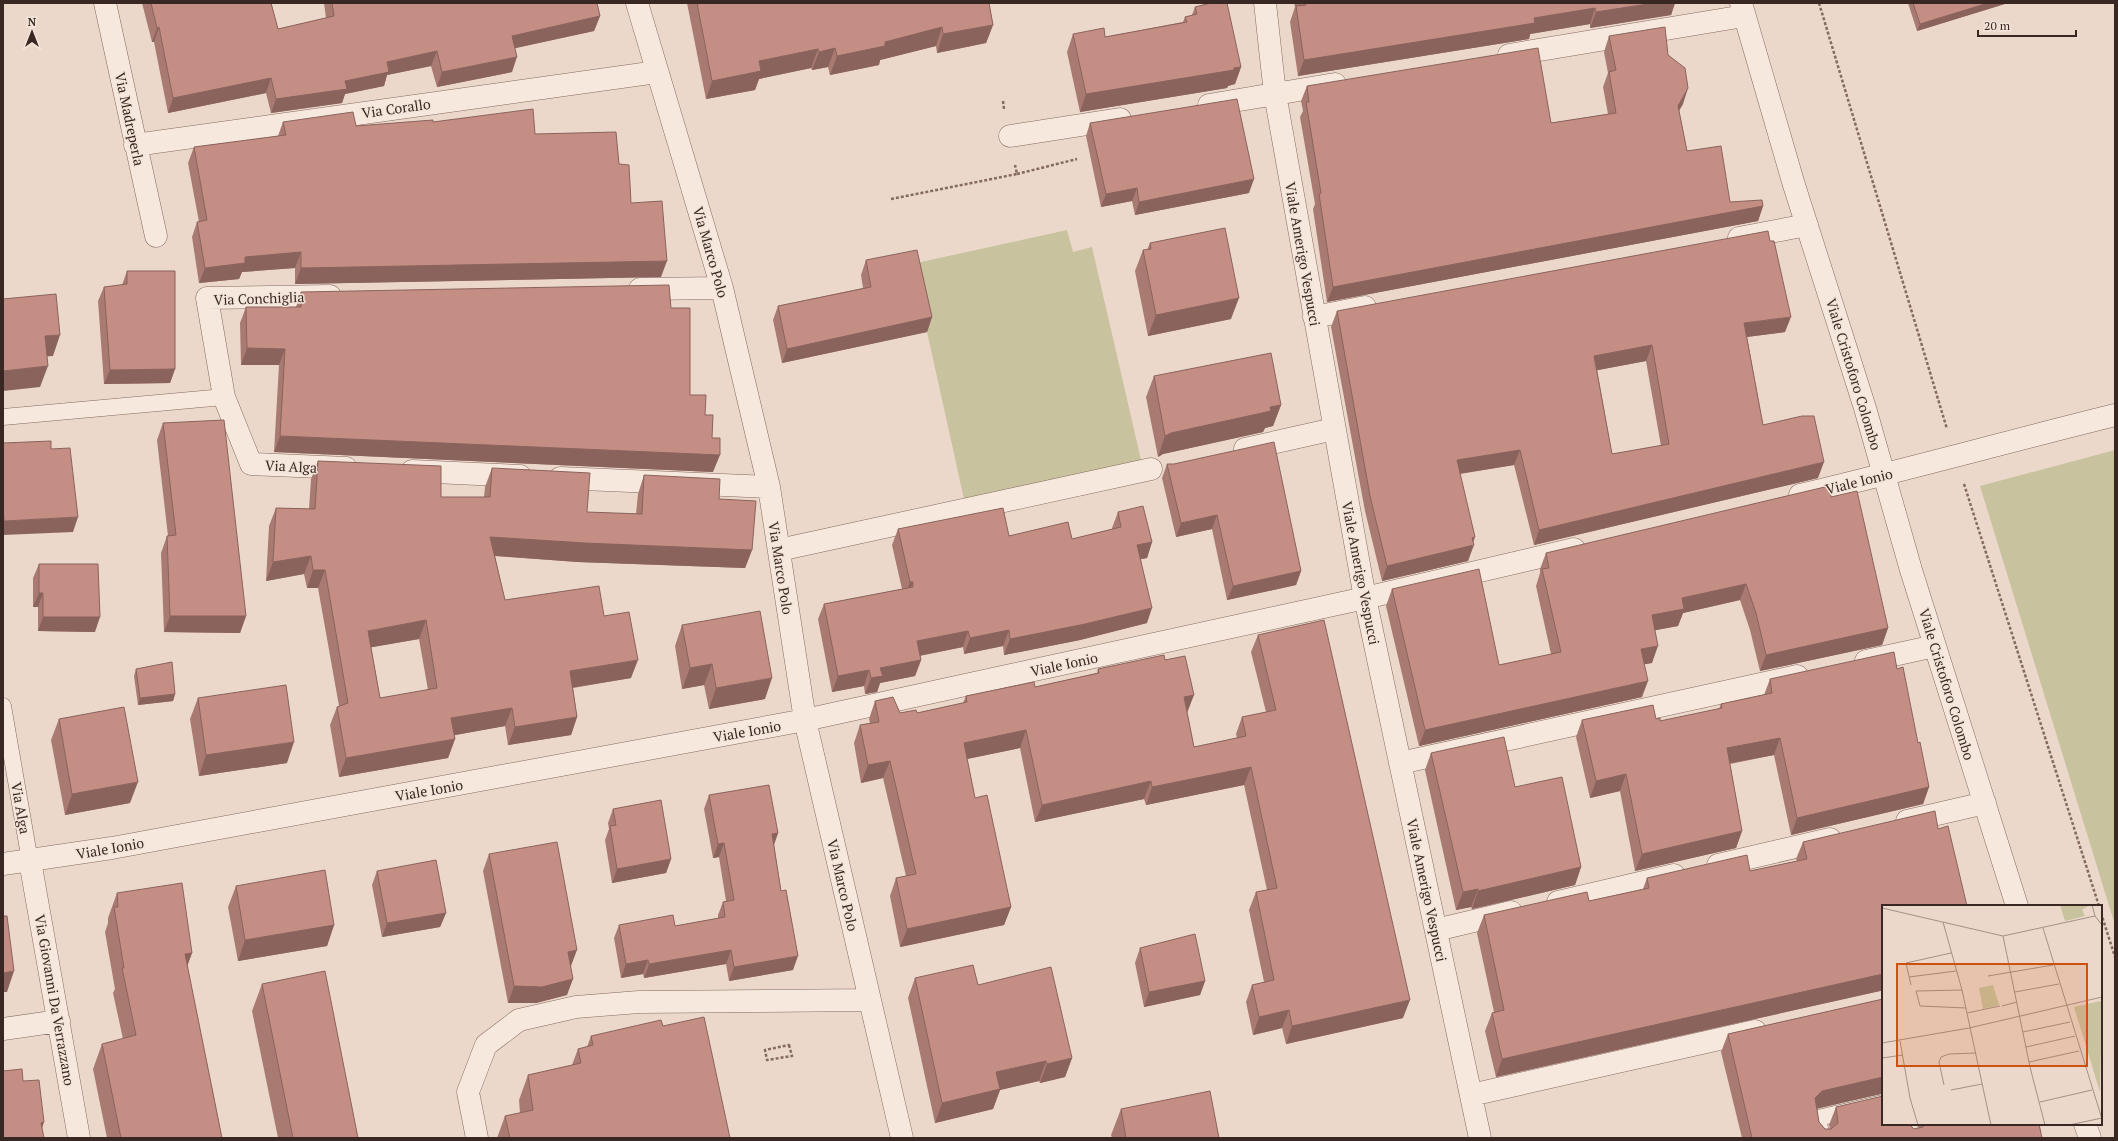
<svg xmlns="http://www.w3.org/2000/svg" width="2118" height="1141" font-family="'PT Serif',serif">
<rect width="100%" height="100%" fill="#ebd8ca"/>
<path fill="#c8c29e" d="M1067 230 1073 252 1092 247 1141 460 964 499 912 264Z
M2115 450V925L1980 486Z"/>
<g fill="none" stroke-linecap="round" stroke-linejoin="round">
<g stroke="#856a60" stroke-width="17">
<path id="service" d="M3 417 224 397
M3 706 30 861
M1822 1138 1818 1118 1883 1103"/>
</g>
<g stroke="#856a60" stroke-width="23">
<path id="minor" d="M105 3 156 236
M637 3 722 288 769 487 805 720 902 1138
M1265 3 1275 94 1365 598 1480 1138
M1741 3 1794 185 1865 408 1911 570 2017 906
M1509 55 1744 16
M1209 105 1335 84
M1010 136 1120 119
M135 145 657 72
M1739 238 1807 225
M640 289 722 288
M330 296 207 298 224 397 251 464 346 468
M1314 317 1365 307
M1245 449 1334 429
M412 471 520 476
M560 478 769 487
M1800 495C1905 470 2010 441 2115 415
M779 550 1151 469
M1866 661 1935 646
M1400 763 1797 676
M1907 821 1985 803
M30 861 79 1138
M3 864 112 848 805 720 1365 598 1574 549
M1718 865 1830 839
M1558 902 1674 875
M1436 930 1511 912
M3 1029 59 1021
M1471 1095 1755 1031
M2085 1124 2090 1138
M477 1138 468 1092 486 1045 519 1020 576 1007 639 1002 870 1000"/>
</g>
<path stroke="#856a60" stroke-width="2.5" stroke-dasharray="3 2" stroke-linecap="butt" d="M1819 3 1947 429
M1003 101 1004 109
M1017 174 1077 159
M891 199 1017 174 1015 165
M1964 484 2099 906
M2101 913 2115 957
M789 1045 792 1056 767 1060 765 1050Z"/>
<use href="#service" stroke="#f6e8dc" stroke-width="16"/>
<use href="#minor" stroke="#f6e8dc" stroke-width="22"/>
</g>
<path fill="#a97a72" fill-rule="evenodd" d="M142 3H271L278 29 326 18 324 3H597L600 16 594 31 515 48 512 72 437 87 431 66 387 75 384 86 345 94 342 103 271 113 266 93 168 113 154 42H152Z
M687 3H989L993 25 986 43 937 53 936 46 880 60 879 65 830 75 828 67 812 70 811 68 759 79 755 90 706 99Z
M1294 3H1675L1671 15 1590 28V24L1530 34 1529 39 1298 76 1290 22 1295 7Z
M1908 3H2008L1917 31Z
M1195 7 1241 67 1235 84 1228 86 1227 88 1080 112 1067 52 1073 34 1105 37 1183 22 1185 17 1192 15Z
M1609 36 1668 55 1683 104 1679 110 1687 151 1730 202 1763 206 1758 221 1327 302 1313 209 1315 204 1300 117 1303 111 1301 101 1307 86 1551 123 1608 114 1603 87 1608 73 1604 52Z
M283 122 356 126 433 122 535 134 619 164 631 203 661 277 295 284V268L242 272 239 279 199 283 192 237 197 222H199L188 163 194 147 278 136Z
M1090 123 1249 193 1135 215 1132 201 1101 207 1086 136Z
M1150 243 1231 319 1148 336 1135 271 1143 250H1147Z
M866 260 932 317 927 332 782 363 773 320 778 306 863 288 861 275Z
M127 271 175 369 170 383 104 384 98 301 104 287 122 285Z
M301 292 671 308 690 395 705 415 712 438 713 472 274 452 279 365H241L240 323 246 307H296Z
M1337 311 1785 332 1747 337 1763 425 1818 478 1534 545 1514 465 1460 474 1473 542 1468 561 1382 581 1365 511 1331 327ZM1646 361 1661 446 1612 454 1597 370Z
M1154 376 1281 405 1273 426 1265 428 1263 432 1163 454 1158 457 1146 397Z
M163 423 246 616 240 633 164 632 161 553 167 536H168L157 440Z
M318 461 441 497H484L485 487 492 468 587 512 636 514 638 494 644 475 719 499 752 550 745 568 578 562 495 556 505 600 604 616 631 678 573 688 577 717 571 735 508 745 505 726 454 735 455 739 448 758 339 777 330 725 337 707 339 706 318 588H307L304 574 266 581 269 526 276 508 309 509 311 479ZM419 639 428 690 380 698 371 647Z
M1167 464 1301 571 1296 585 1227 600 1212 529 1176 537 1162 478Z
M1831 497 1888 628 1882 645 1760 671 1750 630 1740 600 1683 613 1678 626 1655 630 1652 663 1644 664 1642 697 1419 746 1386 606 1392 589 1499 665 1551 654 1536 586 1540 573V569L1546 553Z
M1118 512 1152 542 1147 558 1141 559 1147 623 1080 640 1004 655 1003 646 964 654 963 647 920 656 921 660 915 676 880 683 877 692 865 694 864 686 832 692 818 619 824 604 902 589 892 545 898 529 1072 539 1112 529V528Z
M39 564 95 632 38 631V607H33V578Z
M682 625 765 699 709 709 704 685 682 689 675 646Z
M1258 635 1403 1018 1286 1044 1282 1028 1253 1035 1246 1002 1252 985 1264 982 1249 910 1256 892 1267 890 1244 785 1146 805 1144 799 1035 822 1020 748 967 759 975 798 1011 907 1004 925 900 947 890 896 896 878 906 876 883 778 861 783 854 743 860 725 870 723 869 719 875 701 900 713H917L963 703 966 696 1035 687 1097 673 1098 669 1165 660 1187 713 1194 747 1237 738 1236 734 1242 717 1266 712 1251 652Z
M136 669 175 694 173 701 138 705 134 676Z
M1897 669 1929 787 1923 804 1791 835 1774 755 1730 764 1742 831 1736 848 1635 871 1620 791 1590 798 1576 737 1582 720 1656 719 1660 721 1719 709 1721 704 1764 695 1770 679Z
M198 698 287 763 199 776 190 719Z
M59 719 130 803 65 815 51 740Z
M1431 753 1515 787 1581 867 1575 885 1472 909 1471 907 1456 910 1425 770Z
M709 795 778 833 774 845 793 970 729 981 726 964 644 978 643 974 621 978 614 938 619 925 675 926 718 918V915L723 902 726 901 719 857 713 858 704 809Z
M613 809 671 859 666 873 612 883 605 840 609 829 608 823Z
M1803 842 1883 906 1880 991 1496 1077 1485 1031 1492 1013 1494 1012 1477 933 1484 915 1589 901 1643 889 1647 878 1750 871 1797 861 1796 859Z
M489 854 571 966 567 995 536 1003H508L483 871Z
M377 871 446 913 440 927 382 937 372 885Z
M236 886 334 925 327 946 238 961 228 907Z
M117 893 192 953 187 965 222 1138H107L93 1069 102 1044 123 1039 113 993 115 989 105 932 108 923V918Z
M1140 948 1205 981 1200 995 1144 1007 1135 963Z
M915 978 978 985 1072 1058 1065 1077 1040 1083 1039 1081 1000 1090 993 1109 935 1123 908 998Z
M262 984 358 1138H278L252 1011Z
M1883 999V1094H1881L1817 1108 1819 1122 1825 1129H1830L1829 1125 1836 1107 1914 1129 1918 1128 1917 1124H2039L2042 1138H1742L1721 1052 1728 1034Z
M663 1026 730 1138H497L505 1116 520 1113 519 1100 528 1075 572 1065 578 1049 587 1047 591 1036Z
M1121 1109 1219 1138H1112L1111 1135Z"/>
<path fill="#8a635c" d="M1654 3H1675L1671 15 1590 28 1596 12Z
M1988 3H2008L1917 31 1920 24Z
M1595 8 1590 24 1530 34 1529 39 1298 76 1304 60 1534 18Z
M600 16 594 31 507 50 512 36Z
M993 25 986 43 937 53 943 34Z
M159 27 154 42H152L157 28Z
M942 27 936 46 880 60 879 65 830 75 837 56 885 42Z
M835 48 828 67 812 70 819 52Z
M818 49 811 68 759 79 755 90 706 99 712 81 759 61Z
M437 51 431 66 387 75 384 86 345 94 342 103 271 113 276 99 387 62Z
M517 57 512 72 437 87 442 72Z
M1241 67 1235 84 1228 86 1227 88 1080 112 1086 94Z
M271 78 266 93 168 113 173 98Z
M1688 88 1683 104 1673 121 1678 106Z
M1254 179 1249 193 1135 215 1139 202Z
M1137 188 1132 201 1101 207 1106 194Z
M1763 206 1758 221 1327 302 1333 287Z
M301 252 295 268 242 272 239 279 199 283 205 268 245 257Z
M667 261 661 277 295 284 301 268Z
M1239 298 1231 319 1148 336 1156 315Z
M932 317 927 332 782 363 787 349Z
M1791 317 1785 332 1738 338 1744 323Z
M60 335 53 356 37 357 45 336Z
M1652 345 1646 361 1588 372 1594 356Z
M247 348 285 349 279 365H241Z
M48 366 40 387 3 391V371Z
M175 369 170 383 104 384 110 370Z
M1281 405 1273 426 1265 428 1263 432 1163 454 1158 457 1165 436 1171 433 1270 407Z
M280 436 720 455 713 472 274 452Z
M1520 450 1514 465 1451 475 1457 460Z
M1824 462 1818 478 1534 545 1539 530Z
M1217 515 1212 529 1176 537 1181 523Z
M78 517 73 532 3 535V523L4 521Z
M490 537 752 550 745 568 578 562 483 555Z
M1475 537 1472 546 1474 545 1468 561 1382 581 1387 566Z
M1152 542 1147 558 1132 561 1137 545Z
M311 556 304 574 266 581 273 562Z
M313 570H325L318 588H307Z
M1301 571 1296 585 1227 600 1233 586Z
M910 582H913L907 598H904Z
M1746 584 1740 600 1683 613 1678 626 1646 632 1652 615 1682 598Z
M39 593H43L38 607H33Z
M1152 608 1147 623 1080 640 1004 655 1010 639Z
M170 616H246L240 633 164 632Z
M43 617H100L95 632 38 631Z
M426 620 419 639 362 649 368 631Z
M1888 628 1882 645 1760 671 1766 655Z
M1009 630 1003 646 964 654 970 638Z
M968 631 963 647 912 657 917 641Z
M1658 646 1652 663 1635 666 1641 649Z
M638 660 631 678 563 689 570 671Z
M921 660 915 676 880 683 877 692 865 694 871 678 880 668Z
M712 664 704 685 682 689 690 668Z
M869 670 864 686 832 692 838 676Z
M772 678 765 699 709 709 716 688Z
M1648 681 1642 697 1419 746 1425 730Z
M175 694 173 701 138 705 140 698Z
M1194 695 1187 713 1184 697Z
M512 708 505 726 445 737 451 718Z
M577 717 571 735 508 745 515 727Z
M1026 730 1020 748 957 761 964 743Z
M1780 738 1774 755 1720 765 1727 748Z
M455 739 448 758 339 777 346 758Z
M294 742 287 763 199 776 206 755Z
M890 761 883 778 861 783 868 765Z
M1251 767 1244 785 1146 805 1152 787Z
M1626 774 1620 791 1590 798 1596 781Z
M1151 781 1144 799 1035 822 1042 805Z
M138 782 130 803 65 815 72 794Z
M1929 787 1923 804 1791 835 1797 818Z
M1742 831 1736 848 1635 871 1642 854Z
M778 833 773 847 772 834Z
M724 843 719 857 713 858 718 844Z
M671 859 666 873 612 883 617 869Z
M1581 867 1575 885 1472 909 1478 891Z
M1478 889 1471 907 1456 910 1463 892Z
M1011 907 1004 925 900 947 907 929Z
M446 913 440 927 382 937 387 923Z
M334 925 327 946 238 961 245 940Z
M577 950 571 966 562 968 568 952Z
M731 950 726 964 644 978 649 964Z
M192 953 183 978 185 954Z
M798 956 793 970 729 981 734 967Z
M648 960 643 974 621 978 626 964Z
M14 971 7 992H3V973Z
M1883 974V991H1880L1496 1077 1502 1059Z
M573 979 567 995 536 1003H508L514 986Z
M1205 981 1200 995 1144 1007 1149 992Z
M1410 1000 1403 1018 1286 1044 1292 1026Z
M1289 1010 1282 1028 1253 1035 1259 1017Z
M1072 1058 1065 1077 1040 1083 1047 1064Z
M1046 1061 1039 1081 1000 1090 993 1109 935 1123 942 1103 996 1072Z
M1883 1077V1089L1881 1094 1816 1109 1815 1098 1822 1091Z
M44 1122 39 1138 41 1123Z"/>
<path fill="#c58e84" stroke="#8a635c" fill-rule="evenodd" d="M151 3H271L278 29 334 16 332 3H597L600 16 512 36 517 57 442 72 437 51 387 62 389 72 345 81 347 89 276 99 271 78 173 98 159 27 157 28Z
M697 3H989L993 25 943 34 942 27 885 42V46L837 56 835 48 819 52 818 49 759 61 761 71 712 81Z
M1211 3H1227L1241 67 1234 68V70L1086 94 1073 34 1104 28 1105 37 1187 22 1185 17 1197 14 1195 7Z
M1305 3H1654L1596 12 1595 8 1534 18 1535 23 1304 60 1296 6 1306 5Z
M1913 3H1988L1920 24Z
M1665 27 1668 55 1685 68 1688 88 1678 106 1687 151 1721 146 1730 202 1762 200 1763 206 1333 287 1319 194 1321 193 1306 102H1309L1307 86 1538 48 1551 123 1616 113 1609 72 1616 70 1609 36Z
M1237 99 1254 179 1139 202 1137 188 1106 194 1090 123Z
M533 109 535 134 616 132 619 164 629 165 631 203 662 201 667 261 301 268V252L245 257V263L205 268 197 222 207 220 194 147 286 135 283 122 353 112 356 126 433 120V122Z
M1225 228 1239 298 1156 315 1143 250 1151 249 1150 243Z
M1768 231 1770 241H1774L1791 317 1744 323 1763 425 1802 416H1814L1824 462 1539 530 1520 450 1457 460 1475 537 1472 538 1474 545 1387 566 1370 496 1337 311ZM1652 345 1669 444 1612 454 1594 356Z
M917 250 932 317 787 349 778 306 871 287 866 260Z
M127 271H175V369L110 370 104 287 127 284Z
M669 285 671 308H690V395H706L705 415H713L712 438H720V455L280 436 285 349 247 348 246 307H301V292Z
M56 294 60 335 45 336 48 366 3 371V299Z
M1271 353 1281 405 1270 407 1271 411 1171 433 1165 436 1154 376Z
M224 420 246 616H170L167 536 176 535 163 423Z
M51 441V449L70 448 78 517 4 521 3 505V443Z
M1274 442 1301 571 1233 586 1217 515 1181 523 1167 464H1174Z
M318 461 441 466V497H490L492 468 590 473 587 512 642 514 644 475 720 479 719 499 756 501 752 550 585 543 490 537 505 600 599 586 604 616 629 612 638 660 570 671 577 717 515 727 512 708 451 718 455 739 346 758 337 707 348 703 325 570H313L311 556 273 562 276 508 315 509ZM426 620 437 688 380 698 368 631Z
M1829 486 1831 497 1857 491 1888 628 1766 655 1756 613 1746 584 1682 598 1684 609 1652 615 1658 646 1641 649 1648 681 1425 730 1392 589 1479 569 1499 665 1561 652 1542 569 1549 568 1546 553Z
M1143 506 1152 542 1137 545 1152 608 1085 624 1010 639 1009 630 970 638 968 631 917 641 921 660 880 668 883 676 871 678 869 670 838 676 824 604 913 587V582H910L898 529 1003 508 1009 536 1068 522 1072 539 1121 527 1118 512Z
M39 564H98L100 617H43V593H39Z
M760 611 772 678 716 688 712 664 690 668 682 625Z
M1324 620 1410 1000 1292 1026 1289 1010 1259 1017 1252 985 1274 980 1256 892 1277 888 1251 767 1152 787 1151 781 1042 805 1026 730 964 743 975 798 987 795 1011 907 907 929 896 878 916 874 890 761 868 765 860 725 879 722 875 701 893 697 900 713 916 710 917 713 967 702 966 696 1034 682 1035 687 1099 673 1098 669 1164 655 1165 660 1185 656 1194 695 1184 697 1194 747 1246 736 1242 717 1276 710 1258 635Z
M1894 652 1897 669 1903 667 1918 743 1920 742 1929 787 1797 818 1780 738 1727 748 1742 831 1642 854 1626 774 1596 781 1582 720 1653 705 1656 719 1660 718V721L1722 708 1721 704 1772 693 1770 679Z
M172 662 175 694 140 698 136 669Z
M286 685 294 742 206 755 198 698Z
M124 707 138 782 72 794 59 719Z
M1504 737 1515 787 1562 777 1581 867 1478 891V889L1463 892 1431 753Z
M769 785 778 833 772 834 781 891 786 890 798 956 734 967 731 950 649 964 648 960 626 964 619 925 673 915 675 926 725 917 723 902 734 900 724 843 718 844 709 795Z
M661 800 671 859 617 869 610 826 616 825 613 809Z
M1935 811 1938 829 1948 826 1967 906H1883V974L1502 1059 1492 1013 1504 1010 1484 915 1587 892 1589 901 1649 888 1647 878 1747 855 1750 871 1807 859 1803 842Z
M557 842 577 950 568 952 573 979 542 987 514 986 489 854Z
M436 860 446 913 387 923 377 871Z
M325 870 334 925 245 940 236 886Z
M182 883 192 953 185 954 222 1138H121L102 1044 136 1035 122 968H124L114 907H118L117 893Z
M3 916H7L14 971 3 973Z
M1195 934 1205 981 1149 992 1140 948Z
M973 965 978 985 1051 967 1072 1058 1047 1064 1046 1061 996 1072 1000 1089 942 1103 915 978Z
M325 971 358 1138H293L262 984Z
M1883 999V1077L1822 1091 1815 1098 1819 1122 1825 1129H1831L1838 1123 1836 1107 1883 1096V1124H1909L1914 1129 1923 1127 1924 1124H2039L2042 1138H1752L1728 1034Z
M704 1017 730 1138H510L505 1116 533 1110 528 1075 581 1063 578 1049 593 1045 591 1036 661 1020 663 1026Z
M22 1069 23 1081 39 1080 44 1122 41 1123 44 1138H3V1071Z
M1210 1091 1219 1138H1126L1121 1109Z"/>
<g text-anchor="middle" dominant-baseline="central" stroke-width="3" stroke-linejoin="round" paint-order="stroke">
<g font-size="14" fill="#382722" stroke="#f3e4d9">
<text transform="translate(396 108) rotate(-8)">Via Corallo</text>
<text transform="translate(130 119) rotate(78)">Via Madreperla</text>
<text transform="translate(711 252) rotate(74)">Via Marco Polo</text>
<text transform="translate(1303 254) rotate(80)">Viale Amerigo Vespucci</text>
<text transform="translate(259 298) rotate(-2)">Via Conchiglia</text>
<text transform="translate(1854 374) rotate(73)">Viale Cristoforo Colombo</text>
<text transform="translate(291 466) rotate(3)">Via Alga</text>
<text transform="translate(1859 481) rotate(-14)">Viale Ionio</text>
<text transform="translate(781 568) rotate(81)">Via Marco Polo</text>
<text transform="translate(1361 573) rotate(79)">Viale Amerigo Vespucci</text>
<text transform="translate(1064 664) rotate(-12)">Viale Ionio</text>
<text transform="translate(1947 684) rotate(73)">Viale Cristoforo Colombo</text>
<text transform="translate(747 731) rotate(-10)">Viale Ionio</text>
<text transform="translate(429 790) rotate(-10)">Viale Ionio</text>
<text transform="translate(21 808) rotate(80)">Via Alga</text>
<text transform="translate(110 848) rotate(-10)">Viale Ionio</text>
<text transform="translate(843 885) rotate(77)">Via Marco Polo</text>
<text transform="translate(1427 890) rotate(78)">Viale Amerigo Vespucci</text>
<text transform="translate(55 1000) rotate(80)">Via Giovanni Da Verrazzano</text>
</g>
</g>
<g transform="translate(1882 905)">
<rect width="220" height="220" fill="#ebd8ca"/>
<path d="M178 0H206V1L200 5 203 11 183 16ZM111 80 117 100 101 104 97 83ZM218 96 220 98 218 187 192 102Z" fill="#c8c29e"/>
<path fill="none" stroke="#a39187" stroke-width="1" d="M210 0 213 11 220 20M0 3 121 31 213 11M61 17 80 85 109 220M161 23 220 214M121 31 148 162 163 220M106 71 171 60M27 72 74 66M29 80 24 58 69 48M80 85 34 86 38 101 84 103M133 87 177 79M120 101 135 97M85 108 118 101M141 127 188 117M18 136 28 193 36 220M0 138 87 123 220 92M144 142 193 131M0 153 21 150M147 157 197 146M62 180 57 157 59 152 67 149 93 148M69 185 100 179M158 197 210 185M187 220 220 213"/>
<path fill="#ce520f" fill-opacity="0.15" stroke="#ce520f" stroke-width="2" d="M15 59H205V161H15Z"/>
<rect width="220" height="220" fill="none" stroke="#382722" stroke-width="2"/>
</g>
<rect width="2118" height="1141" fill="none" stroke="#382722" stroke-width="8"/>
<g transform="translate(32 32)" stroke="#f3e4d9" stroke-width="3" paint-order="stroke">
<path d="M0-3L7 15L0 10L-7 15Z" fill="#382722"/>
<text y="-6" font-size="11" font-weight="bold" text-anchor="middle" fill="#382722">N</text>
</g>
<path d="M1978 30v6h98v-6" fill="none" stroke="#382722" stroke-width="2"/>
<text x="1984" y="30" font-size="12" fill="#382722" stroke="#f3e4d9" stroke-width="3" paint-order="stroke">20 m</text>
</svg>
